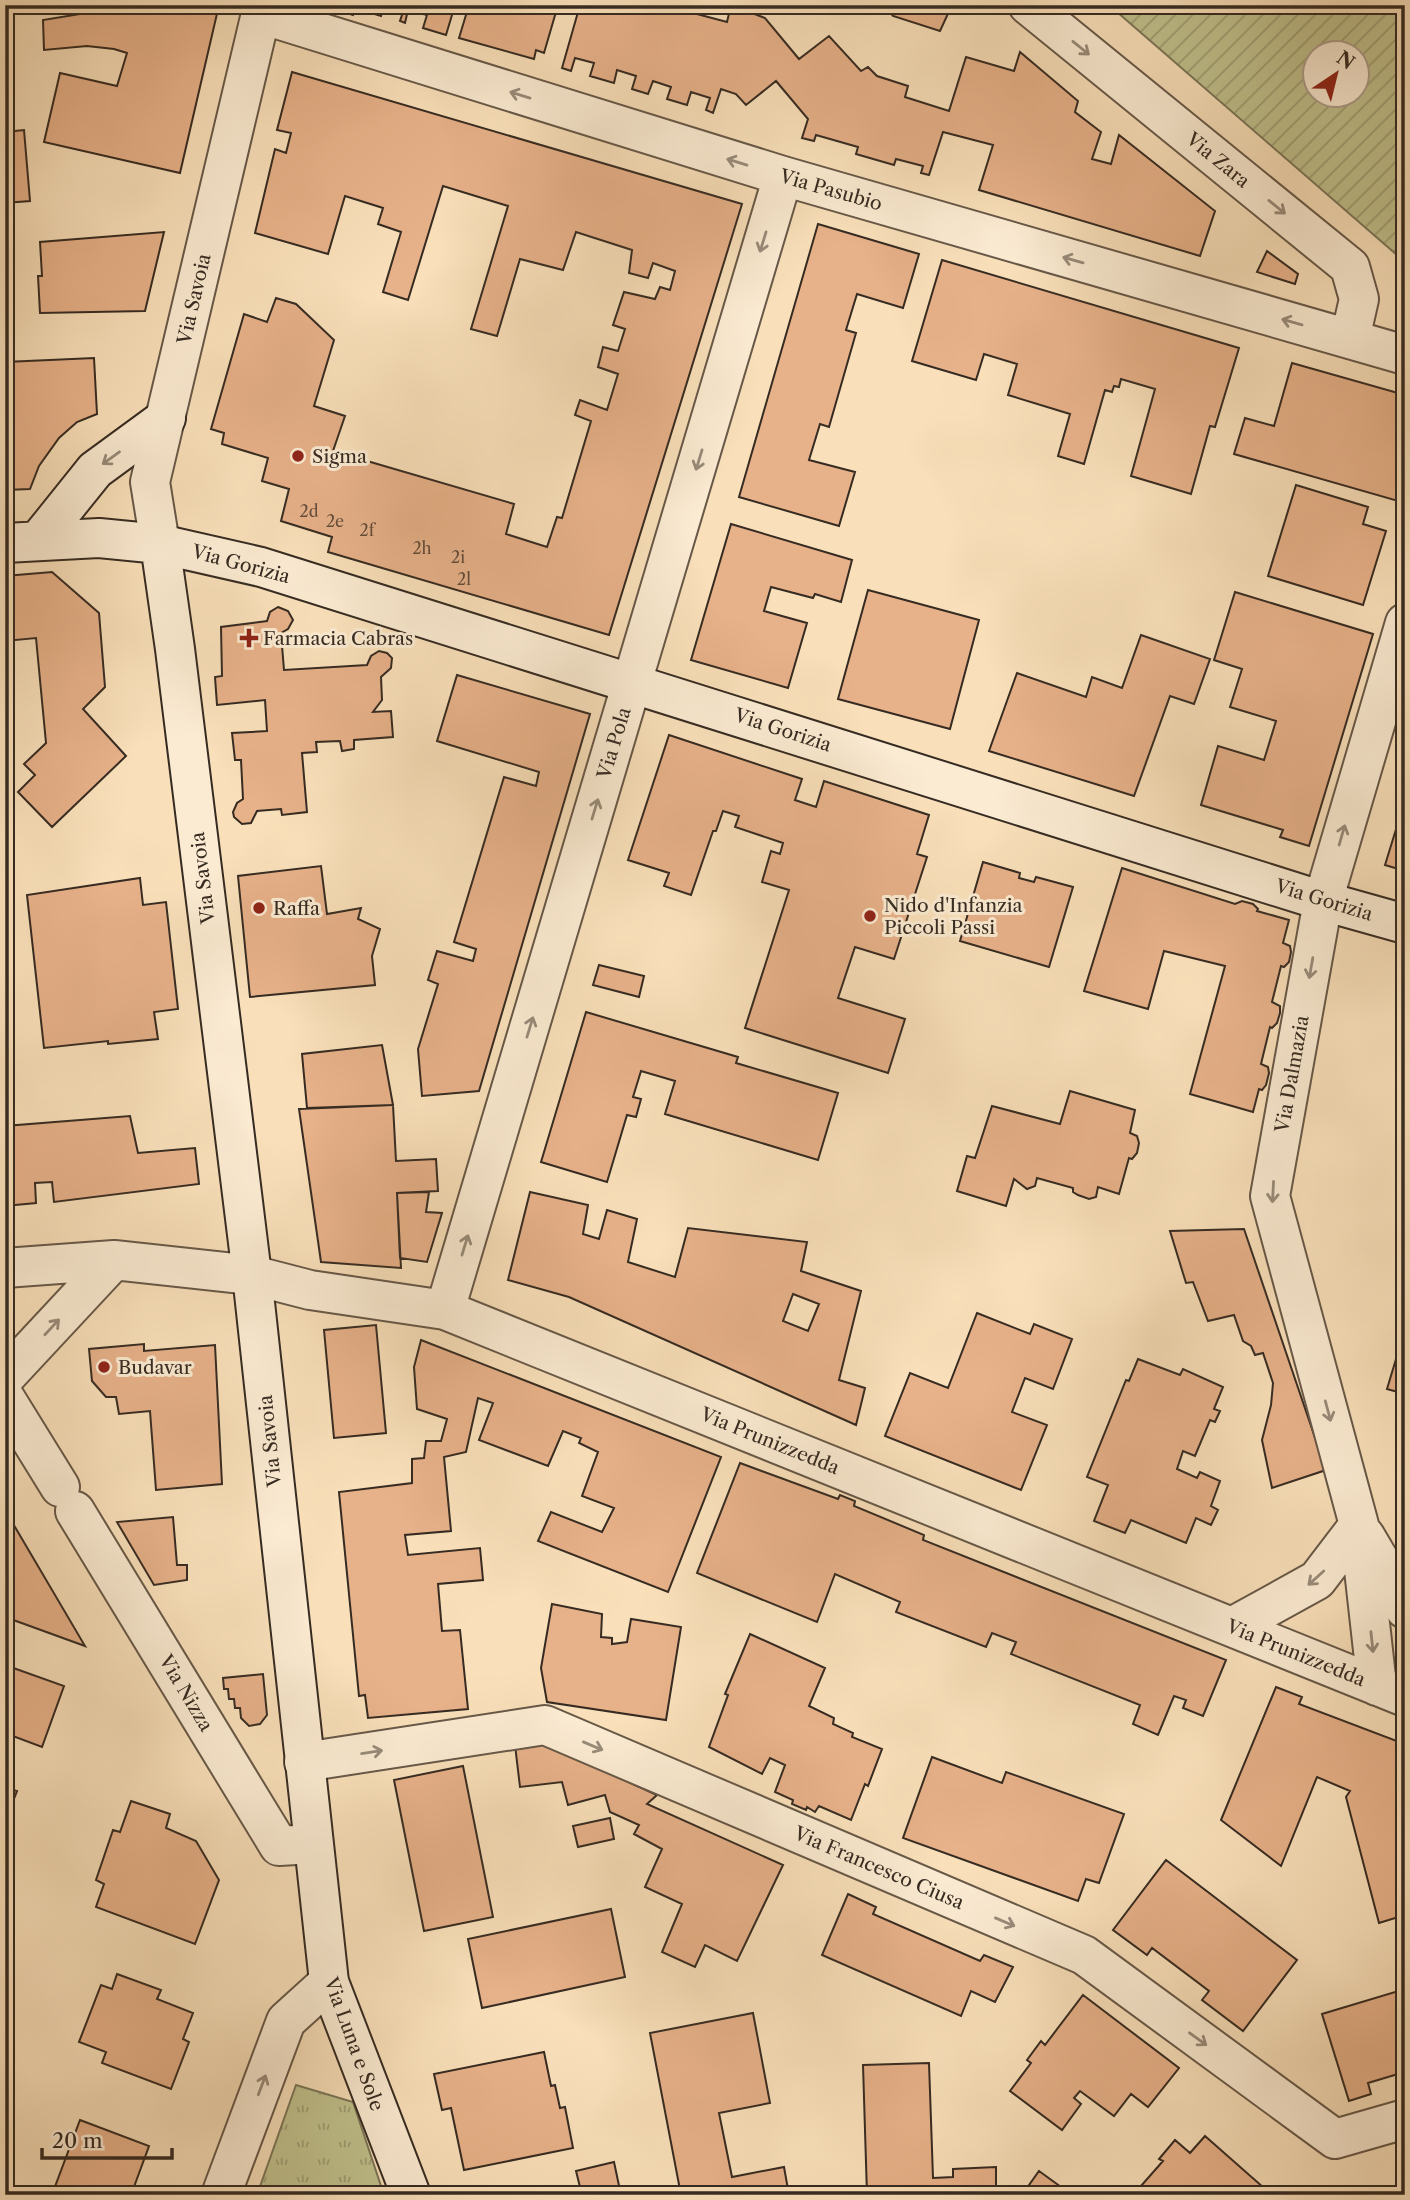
<svg xmlns="http://www.w3.org/2000/svg" width="1410" height="2200" font-family="'Libre Caslon Text',serif">
<defs>
<pattern id="grass-tufts" width="24" height="20" patternUnits="userSpaceOnUse" patternTransform="scale(1.75)"><rect width="24" height="20" fill="#c0c18d"/><path d="M3 7l-1-3M5 7V3M7 7l1-3M15 17l-1-3M17 17v-4M19 17l1-3" fill="none" stroke="#9d9d73"/></pattern>
<pattern id="garden-furrows" width="10" height="10" patternUnits="userSpaceOnUse" patternTransform="scale(1.75)"><rect width="10" height="10" fill="#c0c18d"/><path d="M-1 1l2-2M0 10L10 0M9 11l2-2" fill="none" stroke="#9d9d73"/></pattern>
</defs>
<rect width="100%" height="100%" fill="#f9e0ba"/>
<filter id="stains"><feTurbulence type="fractalNoise" baseFrequency=".00286" numOctaves="4"/><feColorMatrix values="0 0 0 0 .2 0 0 0 0 .09 0 0 0 0 .02 0 0 0 .5 -.17"/></filter>
<radialGradient id="worn" r=".72"><stop offset=".6" stop-color="#630" stop-opacity="0"/><stop offset="1" stop-color="#630" stop-opacity=".3"/></radialGradient>
<path fill="url(#grass-tufts)" stroke="#7b7658" stroke-width="2" d="M296 2085 353 2102 384 2195H257Z"/>
<path fill="url(#garden-furrows)" stroke="#7b7658" stroke-width="2" fill-rule="evenodd" d="M1109 5H1405V262ZM1316 52H1358V94H1316Z"/>
<path fill="#e7b189" stroke="#362b22" stroke-width="2" fill-rule="evenodd" d="M11 5H41V10L11 13Z
M116 5H219L180 173 44 142 60 73 117 86 127 53 114 49 87 46 44 50 43 20 92 12 117 11Z
M322 5H384L381 16 355 8 353 15Z
M391 5H455L446 35 423 28 427 15 408 10 405 23 400 21 404 9Z
M469 5H558L544 53 536 50 534 59 459 38Z
M580 5H663L727 22 731 5 765 18 799 59 829 36 861 71 868 67 877 76 908 86 905 97 949 111 966 57 1014 71 1020 52 1078 101 1075 112 1101 132 1092 159 1111 164 1119 135 1215 211 1200 256 979 190 993 145 943 132 929 175 921 173 923 166 896 159 894 165 856 154 858 147 816 135 814 141 802 138 808 119 776 81 746 105 736 94 721 89 713 113 706 110 710 98 691 92 687 105 667 99 671 87 653 81 648 94 632 89 636 76 617 70 614 83 590 76 594 63 575 58 571 71 562 68Z
M883 5H952L940 31 893 16Z
M292 72 742 204 609 635 328 552 332 537 281 521 289 489 262 481 268 458 222 444 224 433 211 429 244 314 267 322 276 298 296 304 334 340 314 406 345 416 333 451 514 504 506 534 547 547 557 517 562 518 591 421 575 415 580 400 607 410 618 374 598 367 603 347 618 351 625 329 613 325 624 292 655 299 660 287 670 290 675 271 653 263 648 278 629 273 632 250 576 232 563 270 520 259 497 336 471 329 508 206 443 186 408 300 383 292 401 232 378 224 383 208 345 196 328 254 255 233 275 149 286 153 291 133 277 130Z
M24 130 30 201 5 203V132Z
M818 224 919 254 903 308 857 294 846 330 856 333 829 427 820 424 809 460 855 472 839 526 739 497Z
M164 232 145 311 40 313 38 276H42L40 242Z
M1267 251 1298 274 1295 284 1257 272Z
M942 260 1239 348 1215 427 1210 426 1191 494 1131 476 1155 389 1121 379 1119 387 1114 386 1112 392 1105 390 1084 464 1058 456 1070 414 1008 395 1017 364 984 354 976 380 912 361Z
M94 358 97 414 77 422 59 438 39 466 30 489 5 490V362Z
M1292 363 1405 395V503L1234 454 1245 418 1274 426Z
M1296 485 1368 507 1363 524 1386 531 1363 605 1268 576Z
M731 524 852 560 841 602 815 594 813 598 771 587 764 611 807 623 788 688 691 660Z
M52 572 99 613 105 687 83 709 126 756 52 827 18 792 35 775 24 764 46 743 36 638 5 641V576Z
M868 590 979 620 950 729 838 699Z
M1235 592 1373 634 1309 846 1280 837 1283 830 1201 805 1218 746 1264 760 1276 721 1230 707 1242 669 1214 660Z
M278 607 288 611 293 620 288 629 281 633 284 670 367 665 371 656 379 651 387 653 392 658 391 668 381 677 382 700 373 712 391 711 393 737 354 740V749L342 751 340 741 316 742 317 752 302 753 307 812 282 815 281 809 257 811 251 823 242 824 234 817 233 812 237 803 243 799 241 760H235L232 733 267 731 265 700 217 705 215 677 222 676 221 627 267 621 270 612Z
M1141 635 1210 659 1194 704 1170 696 1134 796 989 751 1017 673 1086 697 1092 677 1122 688Z
M457 675 590 714 479 1091 422 1096 418 1049 438 984 428 980 437 951 473 961 476 949 454 942 504 777 536 786 539 772 437 741Z
M669 735 802 779 795 800 816 807 824 781 929 815 917 854 927 857 894 959 855 947 838 998 905 1019 888 1073 745 1028 789 890 762 882 771 851 780 854 783 843 735 827 739 816 723 811 716 831H713L691 895 664 886 669 873 628 860Z
M1405 800V871L1385 865Z
M983 862 1020 873 1019 878 1034 882 1036 877 1073 887 1049 967 960 941Z
M321 866 327 914 361 908 358 919 380 929 372 956 375 985 250 997 238 876Z
M1122 868 1235 904 1242 901 1253 904 1258 909 1257 911 1289 920 1283 943 1290 946 1291 952 1289 962 1284 967 1281 966 1272 1002 1280 1006V1013L1277 1023 1272 1028 1270 1027 1261 1064 1268 1067 1269 1073 1266 1085 1262 1090 1259 1089 1253 1112 1190 1094 1225 966 1164 951 1148 1009 1084 991Z
M140 878 143 905 166 902 178 1009 154 1012 158 1039 108 1044V1041L44 1048 27 895Z
M599 965 644 976 639 997 593 985Z
M586 1012 738 1057 736 1063 838 1093 818 1160 665 1114 675 1081 641 1071 633 1097 641 1099 636 1117 627 1115 607 1182 541 1162Z
M382 1045 393 1105 307 1108 302 1054Z
M1070 1091 1135 1110 1130 1133 1137 1136 1139 1143 1137 1153 1132 1159 1129 1158 1119 1194 1098 1187 1096 1197 1089 1199 1078 1195 1073 1192V1188L1037 1178 1035 1186 1027 1189 1014 1179 1006 1206 957 1191 967 1156 975 1158 992 1106 1060 1124Z
M393 1105 396 1161 436 1159 438 1191 397 1193 401 1268 321 1262 299 1109Z
M130 1116 138 1153 195 1148 199 1184 54 1202 52 1182 35 1183 36 1203 5 1206V1126Z
M429 1192 426 1212 442 1213 427 1262 400 1258 397 1193Z
M530 1192 588 1205 583 1234 599 1239 607 1210 637 1219 628 1262 675 1277 688 1228 807 1242 801 1271 861 1291 839 1380 865 1388 856 1425 569 1297 508 1280ZM793 1294 819 1304 808 1331 783 1321Z
M1244 1229 1326 1470 1272 1488 1262 1440 1271 1405 1273 1383 1263 1353 1255 1355 1251 1346 1243 1341 1234 1315 1208 1321 1193 1282 1186 1283 1170 1231Z
M977 1313 1030 1334 1034 1324 1072 1339 1053 1389 1025 1378 1012 1412 1047 1425 1021 1490 885 1436 910 1373 948 1388Z
M376 1325 386 1433 334 1438 324 1330Z
M1405 1329V1394L1387 1389Z
M421 1340 721 1457 668 1592 538 1541 551 1512 602 1532 614 1508 582 1496 598 1452 579 1443 581 1438 563 1431 548 1466 479 1440 493 1403 478 1398 466 1452 444 1457 451 1531 405 1535 408 1555 480 1548 483 1580 438 1584 442 1631 460 1630 468 1709 368 1718 365 1695 359 1696 339 1492 412 1483V1459L424 1458 426 1441H441L447 1419 417 1409 414 1367Z
M144 1344V1351L215 1345 222 1484 156 1490 150 1411 119 1414 116 1397H106L92 1381 89 1349Z
M1138 1359 1180 1375 1183 1369 1223 1387 1214 1409 1220 1411 1215 1422 1210 1420 1195 1456 1183 1451 1177 1469 1197 1478 1200 1472 1220 1481 1211 1506 1218 1510 1211 1525 1196 1518 1186 1543 1131 1520 1125 1533 1094 1521 1108 1485 1087 1477 1126 1380 1129 1381Z
M740 1463 838 1499 840 1495 855 1501 854 1506 924 1535 923 1540 1226 1660 1203 1716 1183 1708 1186 1700 1174 1696 1158 1735 1133 1724 1140 1705 1011 1654 1016 1642 992 1633 986 1647 896 1612 900 1602 835 1574 817 1622 697 1573Z
M5 1510 85 1646 5 1617Z
M173 1517 177 1565H187V1580L154 1585 117 1522Z
M552 1604 602 1614 601 1637 612 1638V1644L627 1642 631 1619 681 1627 666 1720 547 1702 541 1668Z
M750 1634 825 1668 809 1706 834 1718 833 1724 853 1733 852 1737 882 1749 868 1786 865 1784 851 1820 819 1806 815 1812 807 1807 806 1810 792 1804 793 1800 775 1792 785 1765 770 1758 762 1774 709 1747 728 1695 725 1694Z
M5 1665 64 1686 42 1747 13 1736 5 1758Z
M263 1674 267 1715 260 1724 249 1726 241 1718 240 1708H235L234 1699H229L228 1689H224L223 1678Z
M1276 1687 1302 1697 1299 1704 1402 1743 1405 1751V1915L1379 1923 1346 1797 1350 1791 1317 1777 1281 1866 1221 1820Z
M543 1743 657 1795 647 1804 783 1865 737 1961 705 1945 695 1967 662 1952 682 1904 645 1887 662 1849 634 1834 639 1825 610 1812 605 1795 568 1805 562 1782 520 1787 515 1745Z
M932 1757 1002 1783 1006 1772 1124 1814 1099 1883 1086 1879 1078 1901 903 1838Z
M463 1766 493 1917 424 1931 394 1780Z
M5 1787 17 1791 5 1822Z
M131 1801 170 1814 166 1828 196 1841 219 1880 195 1944 96 1907 104 1884 96 1880 113 1830 120 1832Z
M610 1818 614 1839 578 1847 573 1826Z
M1166 1860 1297 1960 1243 2031 1202 2000 1209 1991 1152 1948 1147 1955 1113 1930Z
M848 1894 876 1907 873 1914 980 1961 984 1955 1013 1967 995 2002 971 1991 961 2016 822 1955Z
M611 1909 625 1977 482 2008 468 1939Z
M117 1974 161 1990 157 1999 193 2013 183 2039 189 2042 171 2089 102 2063 106 2052 79 2042 101 1985 112 1989Z
M1405 1989V2084L1402 2085 1398 2074 1368 2083 1371 2094 1349 2101 1322 2014Z
M1083 1995 1179 2068 1148 2107 1131 2094 1114 2116 1080 2091 1074 2098 1081 2104 1062 2130 1010 2091 1031 2063 1027 2060 1041 2041 1045 2045Z
M753 2013 770 2103 719 2113 732 2177 784 2167 789 2195H681L650 2033Z
M544 2052 551 2086 555 2085 560 2108 565 2107 573 2148 464 2170 451 2108 442 2110 434 2074Z
M929 2063 933 2178 953 2177V2169L996 2167V2195H867L863 2065Z
M80 2120 149 2146 131 2195H61L53 2192Z
M1205 2136 1272 2195H1133L1163 2161 1159 2159 1175 2140 1190 2153Z
M614 2162 621 2195H582L576 2171Z
M1039 2171 1072 2195H1022Z"/>
<g fill="none" stroke-linecap="round" stroke-linejoin="round">
<g stroke="#675848" stroke-width="42">
<path id="street" d="M1028 5 1350 267 1359 299 1350 339
M261 14 783 176 1405 355
M160 544 150 482 263 5
M5 1268 114 1260 252 1275 310 1290 445 1310 1405 1697
M445 1310 783 176
M5 1377 114 1260
M5 1398 60 1487
M75 1511 279 1846 313 1844
M1365 1536 1401 1597 1405 1609
M1232 1627 1317 1580 1359 1525
M1377 1686 1359 1525 1270 1196 1323 901 1405 623
M304 1762 545 1725 1084 1955 1335 2139 1405 2119
M221 2195 286 2021 329 1982"/>
</g>
<g stroke="#362b22" stroke-width="42">
<path id="secondary" d="M38 541 95 470 166 418
M5 543 99 538 160 544 261 567 1323 901 1405 924
M160 544 175 649 252 1275 329 1982 411 2195"/>
</g>
<use href="#street" stroke="#fbebd2" stroke-width="38"/>
<use href="#secondary" stroke="#fbebd2" stroke-width="38"/>
</g>
<defs><path id="oneway-shaft" d="M-6 0H5M1.5-3L5.5 0L1.5 3" fill="none" stroke-width="1.6" stroke-linecap="round" stroke-linejoin="round" transform="scale(1.75)"/></defs>
<g stroke="#988b7a">
<use href="#oneway-shaft" transform="translate(1081 48) rotate(39)"/>
<use href="#oneway-shaft" transform="translate(520 95) rotate(-163)"/>
<use href="#oneway-shaft" transform="translate(737 162) rotate(-163)"/>
<use href="#oneway-shaft" transform="translate(1277 207) rotate(39)"/>
<use href="#oneway-shaft" transform="translate(763 242) rotate(107)"/>
<use href="#oneway-shaft" transform="translate(1073 260) rotate(-164)"/>
<use href="#oneway-shaft" transform="translate(1292 322) rotate(-164)"/>
<use href="#oneway-shaft" transform="translate(111 458) rotate(144)"/>
<use href="#oneway-shaft" transform="translate(699 460) rotate(107)"/>
<use href="#oneway-shaft" transform="translate(595 809) rotate(-73)"/>
<use href="#oneway-shaft" transform="translate(1342 835) rotate(-74)"/>
<use href="#oneway-shaft" transform="translate(1311 968) rotate(100)"/>
<use href="#oneway-shaft" transform="translate(530 1027) rotate(-73)"/>
<use href="#oneway-shaft" transform="translate(1273 1192) rotate(93)"/>
<use href="#oneway-shaft" transform="translate(465 1245) rotate(-73)"/>
<use href="#oneway-shaft" transform="translate(52 1327) rotate(-47)"/>
<use href="#oneway-shaft" transform="translate(1328 1411) rotate(75)"/>
<use href="#oneway-shaft" transform="translate(1316 1578) rotate(138)"/>
<use href="#oneway-shaft" transform="translate(1372 1642) rotate(84)"/>
<use href="#oneway-shaft" transform="translate(593 1746) rotate(23)"/>
<use href="#oneway-shaft" transform="translate(372 1752) rotate(-9)"/>
<use href="#oneway-shaft" transform="translate(1005 1922) rotate(23)"/>
<use href="#oneway-shaft" transform="translate(1198 2039) rotate(36)"/>
<use href="#oneway-shaft" transform="translate(262 2085) rotate(-69)"/>
</g>
<g fill="#8f2418" stroke="#fbebd2" stroke-width="2.5">
<circle cx="298" cy="456" r="7"/>
<path d="M245.5 627.5h7v7h7v7h-7v7h-7v-7h-7v-7h7z"/>
<circle cx="259" cy="908" r="7"/>
<circle cx="870" cy="916" r="7"/>
<circle cx="104" cy="1367" r="7"/>
</g>
<g text-anchor="middle" dominant-baseline="central" stroke-width="6" stroke-linejoin="round" paint-order="stroke">
<g font-size="16" fill="#624c3c">
<text x="309" y="511">2d</text>
<text x="335" y="521">2e</text>
<text x="367" y="530">2f</text>
<text x="422" y="548">2h</text>
<text x="458" y="557">2i</text>
<text x="464" y="579">2l</text>
</g>
<g font-size="19" fill="#362b22" stroke="#fbebd2">
<text transform="translate(1218 160) rotate(39)">Via Zara</text>
<text transform="translate(831 190) rotate(16)">Via Pasubio</text>
<text transform="translate(194 299) rotate(-77)">Via Savoia</text>
<text transform="translate(241 564) rotate(15)">Via Gorizia</text>
<text transform="translate(783 730) rotate(18)">Via Gorizia</text>
<text transform="translate(614 743) rotate(-73)">Via Pola</text>
<text transform="translate(203 878) rotate(-97)">Via Savoia</text>
<text transform="translate(1324 900) rotate(17)">Via Gorizia</text>
<text transform="translate(1292 1074) rotate(-80)">Via Dalmazia</text>
<text transform="translate(270 1441) rotate(-96)">Via Savoia</text>
<text transform="translate(770 1441) rotate(22)">Via Prunizzedda</text>
<text transform="translate(1296 1653) rotate(22)">Via Prunizzedda</text>
<text transform="translate(186 1693) rotate(59)">Via Nizza</text>
<text transform="translate(879 1868) rotate(23)">Via Francesco Ciusa</text>
<text transform="translate(354 2044) rotate(70)">Via Luna e Sole</text>
</g>
<g font-size="19" fill="#362b22" stroke="#fbebd2" text-anchor="start">
<text x="312" y="456">Sigma</text>
<text x="263" y="638">Farmacia Cabras</text>
<text x="884" y="905">Nido d'Infanzia<tspan x="884" dy="22">Piccoli Passi</tspan></text>
<text x="273" y="908">Raffa</text>
<text x="118" y="1367">Budavar</text>
</g>
</g>
<rect width="1410" height="2200" fill="none" stroke="#f9e0ba" stroke-width="28"/>
<rect x="7" y="7" width="1396" height="2186" fill="none" stroke="#362b22" stroke-width="3.5"/>
<rect x="14" y="14" width="1382" height="2172" fill="none" stroke="#362b22" stroke-width="2"/>
<g transform="translate(1336 74) rotate(35)"><circle r="33" fill="#fbebd2" stroke="#ac9e8c" stroke-width="2"/>
<path d="M0-5L12 26L0 18L-12 26Z" fill="#8f2418"/>
<text y="-10" font-size="19" font-weight="bold" text-anchor="middle" fill="#362b22">N</text>
</g>
<path d="M42 2148v10h130v-10" fill="none" stroke="#362b22" stroke-width="3.5"/>
<text x="52" y="2148" font-size="21" fill="#362b22" stroke="#fbebd2" stroke-width="5" paint-order="stroke">20 m</text>
<rect width="100%" height="100%" filter="url(#stains)"/>
<rect width="100%" height="100%" fill="url(#worn)"/>
</svg>
